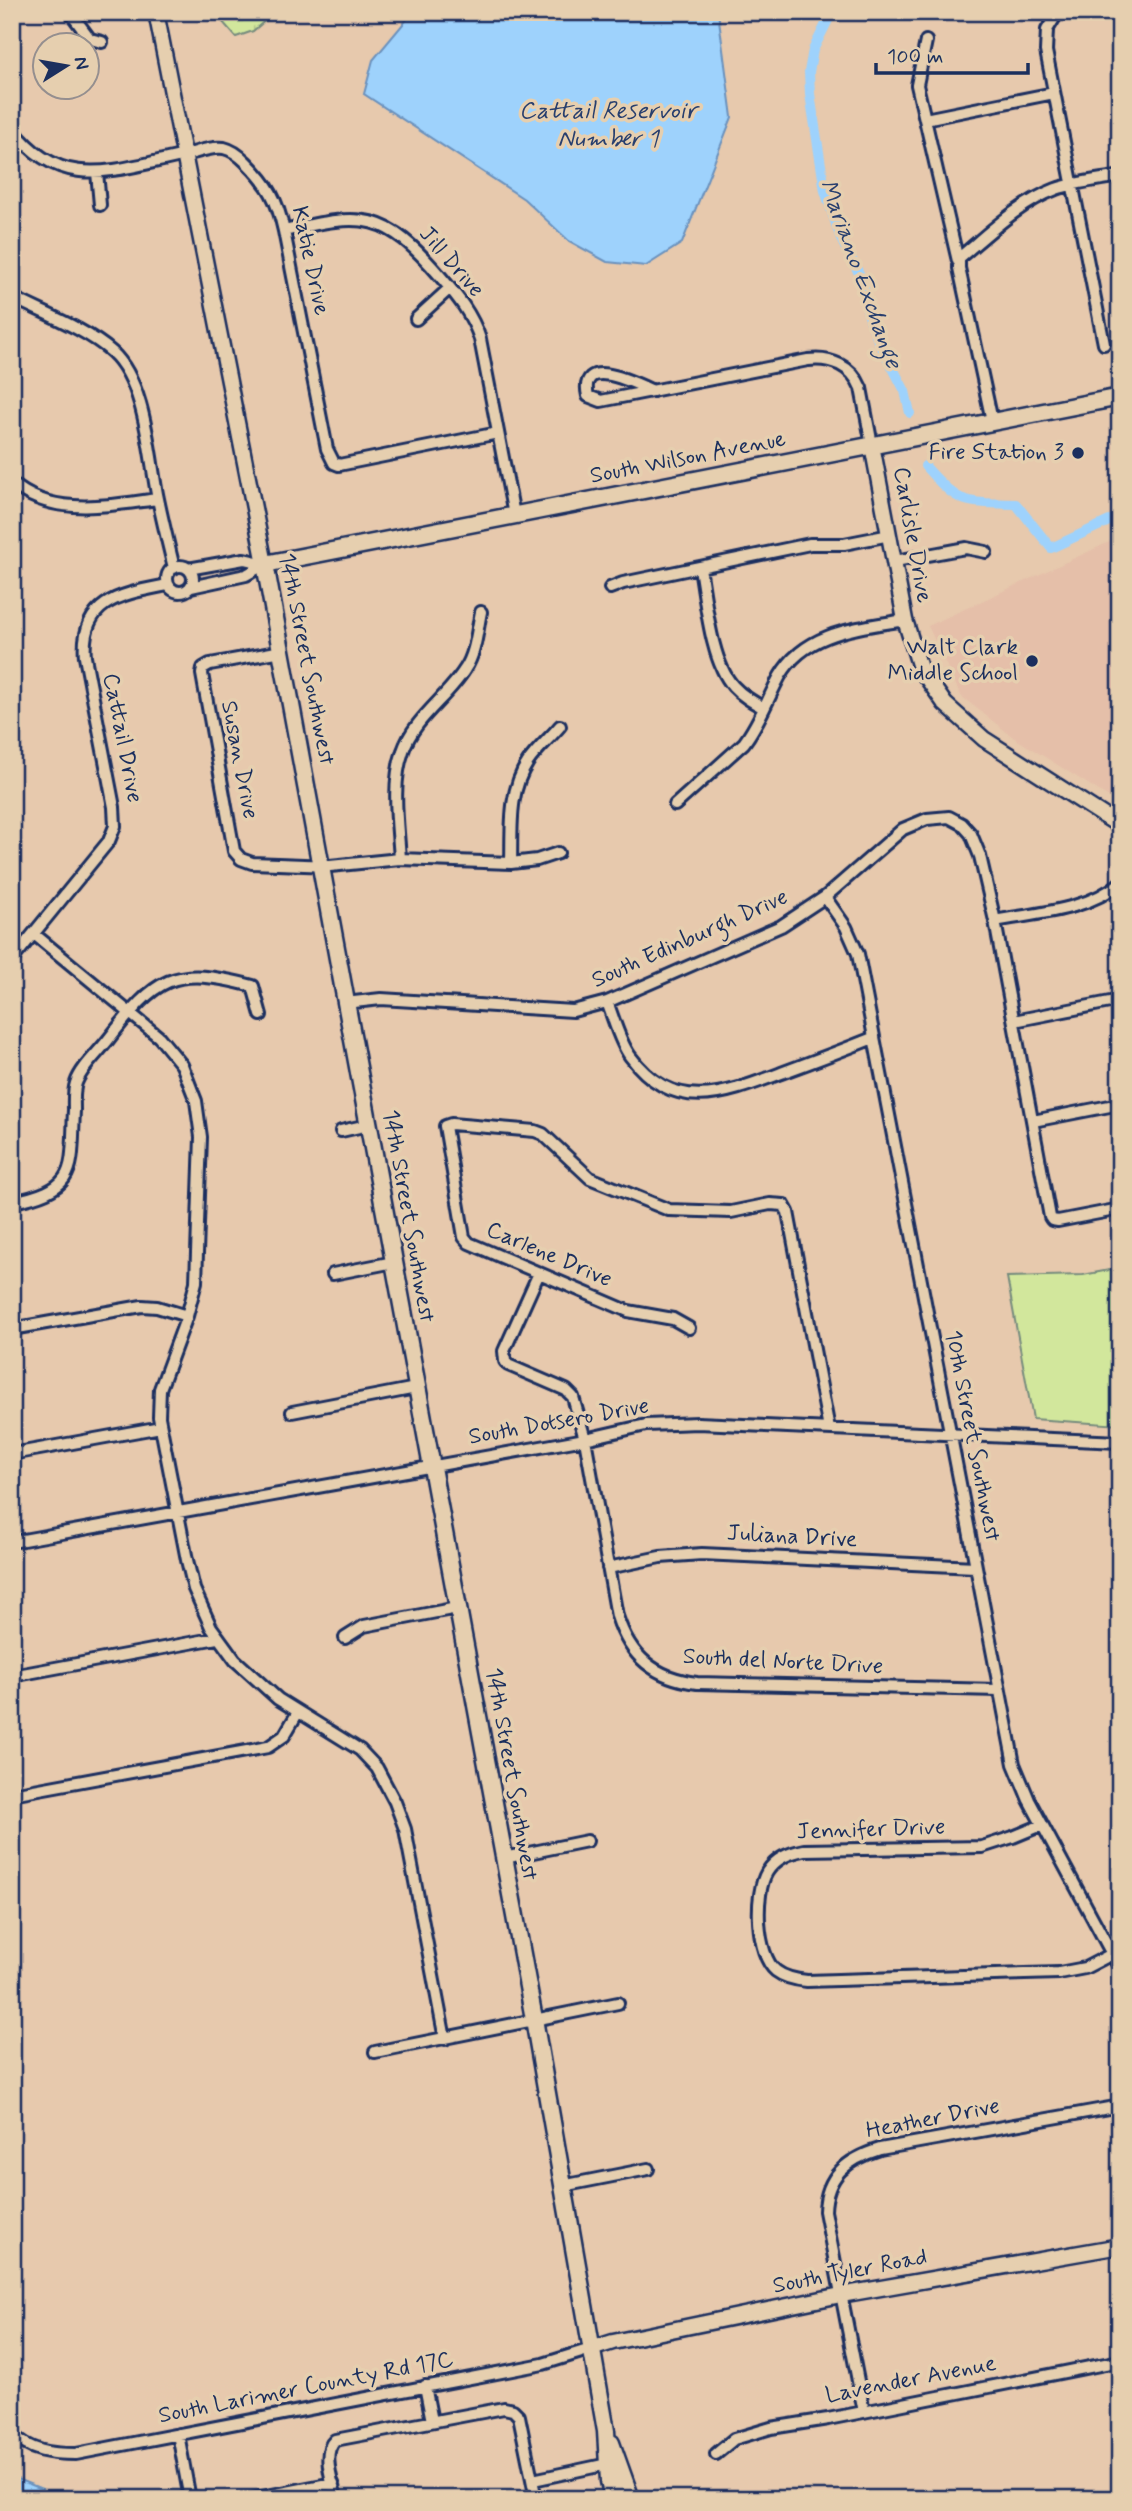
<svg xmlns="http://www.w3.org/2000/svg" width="1132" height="2511" font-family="Mynerve,sans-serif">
<defs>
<pattern id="wetland-marsh" width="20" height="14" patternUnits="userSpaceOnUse" patternTransform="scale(1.75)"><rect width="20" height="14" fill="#d2e79c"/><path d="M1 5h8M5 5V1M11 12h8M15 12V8" fill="none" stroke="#b4c689"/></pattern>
</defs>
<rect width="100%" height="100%" fill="#e7c9ad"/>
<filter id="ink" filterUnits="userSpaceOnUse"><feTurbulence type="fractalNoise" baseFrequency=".0143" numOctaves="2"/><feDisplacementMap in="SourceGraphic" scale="14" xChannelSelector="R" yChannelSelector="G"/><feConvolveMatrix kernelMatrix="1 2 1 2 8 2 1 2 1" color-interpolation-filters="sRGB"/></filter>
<g filter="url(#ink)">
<path fill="#e5bfa9" d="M1120 537V804L1013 737 961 696 928 626Z"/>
<path fill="#d2e79c" stroke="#768b7d" stroke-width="2" d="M1120 1268V1425L1033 1419 1007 1277 1083 1275Z"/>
<path fill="url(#wetland-marsh)" stroke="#768b7d" stroke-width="2" d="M214 12H275L253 31 236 37Z"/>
<path fill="#9ed2fc" stroke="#6a91bd" stroke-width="2" d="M413 12H718L732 117 682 243 646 266 607 262 569 241 524 199 364 94 373 60Z
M12 2477 42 2489 43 2499H12Z"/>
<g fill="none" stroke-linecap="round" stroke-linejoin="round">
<path stroke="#9ed2fc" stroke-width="10" d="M832 12 813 50 809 72 810 94 825 191 841 239 863 281 868 313 878 340 905 391 910 413
M925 466C961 507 964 502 1016 504L1051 548 1120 516"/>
<g stroke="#1b2f5e" stroke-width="16">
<path id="minor" d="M70 12 90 39 102 42
M1058 12 1047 30 1046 51 1104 344
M926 41 917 85 958 261
M925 119 1054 93
M12 128C62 194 114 169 182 156 195 153 211 146 224 148 233 150 240 156 246 162 269 185 277 199 284 231L327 449 334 463 339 465 498 433
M97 172 100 205
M284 231C365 212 385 212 440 276 457 296 472 314 480 339L514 515
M12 297C43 313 86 329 112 352 145 382 149 452 157 494 162 519 168 543 174 568
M416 319 450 288
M653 391C637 384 578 354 588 396L601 401 808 360C831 357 852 366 861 388L872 445
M992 421 959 268V258C989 233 1019 203 1056 189 1076 182 1099 180 1120 176
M12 483C52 518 110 505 158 499
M895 561 966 548 986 552
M167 579a13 13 0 1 1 26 0a13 13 0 1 1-26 0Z
M700 568C706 601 711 662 733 686 742 696 753 702 764 708
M188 569 244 559 265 564
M191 587 246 575 265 564
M610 588 623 583 810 544H844L890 535
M282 651 210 664 203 668 202 674 234 851 241 859 252 863 330 866 400 859 511 863 537 860 558 853
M675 805 744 743C760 722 768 698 780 676 806 631 859 628 905 620
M400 859C398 825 391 784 403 751 414 718 447 698 465 669 476 653 477 630 481 612
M511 863C512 829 508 792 528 762 537 749 550 738 560 726
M825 897 846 927 858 954 1014 1764 1029 1800 1120 1969
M995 921C1036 913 1087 911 1120 883
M34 934 159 1037 182 1065 196 1101 201 1137 196 1282 187 1316 160 1389 159 1417 187 1560 194 1589 211 1627 235 1660 278 1699 360 1750 377 1768 395 1802 405 1829 445 2039
M12 960 109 841 115 826 114 807 85 657C80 599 123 594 168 585
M607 1002C614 1019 619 1041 630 1056 674 1116 726 1094 784 1072 814 1061 843 1050 873 1038
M345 1003 381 999 573 1011 607 1002 781 926 825 897 903 829 927 819 949 817 962 824 971 834 980 856 995 921 1050 1217 1052 1220 1058 1221 1120 1209
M1014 1021 1120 1000
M1033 1121 1120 1104
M341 1131 368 1125
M12 1202C79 1189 71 1170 74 1110 74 1102 73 1092 76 1083 81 1068 98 1053 108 1040 157 977 172 965 253 986L261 1015
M539 1273 504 1351 505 1361 508 1365 566 1390 573 1397 585 1439 617 1616C630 1657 655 1678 697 1683L999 1690
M333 1274 394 1262
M689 1328 673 1319 628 1311 469 1243 464 1237 445 1126 451 1124 535 1131 543 1134 590 1178 669 1210 731 1212 770 1204 784 1205 788 1212 829 1429
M12 1329 142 1306 157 1307 187 1316
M292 1412 416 1388
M12 1454 161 1427
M12 1542 585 1439 646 1425 698 1423 1120 1442
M608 1568 660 1557 702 1554 975 1567
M345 1638 364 1626 457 1608
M12 1676 217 1638
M12 1794 268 1747 284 1736 298 1712
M1042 1825 1013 1837 982 1847 804 1850C789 1853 776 1858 767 1872 754 1893 756 1955 776 1971 785 1978 797 1980 807 1981L1059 1973 1085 1968 1112 1954
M504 1858 587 1841
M375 2052 618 2003
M562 2186 648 2169
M425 2386 432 2421
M864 2412 825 2211C826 2176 847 2159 880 2149L1120 2106
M12 2433C30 2452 51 2454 76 2454L543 2364 591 2349
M178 2434 190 2499
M716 2454 734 2439 771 2428 828 2419 1120 2361
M533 2480 608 2464
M251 2499 333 2483
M336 2499C333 2482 321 2453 335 2440L504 2408 513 2410 519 2416 536 2499"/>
</g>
<g stroke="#1b2f5e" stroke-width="19">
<path id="tertiary" d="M156 12 265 564
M872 445 905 620 920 668 945 704 984 739 1120 826
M591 2349 613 2342 841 2295 1120 2246"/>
</g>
<g stroke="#1b2f5e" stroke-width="21">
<path id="secondary" d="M611 2443 631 2499
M613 2499 609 2481 606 2431 534 2019 265 564 1120 397"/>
</g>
<use href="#minor" stroke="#e6cfaf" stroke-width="10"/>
<use href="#tertiary" stroke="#e6cfaf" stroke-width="14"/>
<use href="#secondary" stroke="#e6cfaf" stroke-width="16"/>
</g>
</g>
<g fill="#1b2f5e" stroke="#e6cfaf" stroke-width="2.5">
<circle cx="1078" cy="453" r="7"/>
<circle cx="1032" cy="661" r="7"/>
</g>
<g text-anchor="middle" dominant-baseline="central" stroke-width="7" stroke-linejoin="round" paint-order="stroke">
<g font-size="23" fill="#1b2f5e" stroke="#e6cfaf">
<text transform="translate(310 261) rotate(78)">Katie Drive</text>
<text transform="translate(451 262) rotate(49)">Jill Drive</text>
<text transform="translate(688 458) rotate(-11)">South Wilson Avenue</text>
<text transform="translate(912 535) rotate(80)">Carlisle Drive</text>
<text transform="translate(306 659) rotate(79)">14th Street Southwest</text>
<text transform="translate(122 738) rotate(79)">Cattail Drive</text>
<text transform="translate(239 760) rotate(79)">Susan Drive</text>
<text transform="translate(690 939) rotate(-24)">South Edinburgh Drive</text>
<text transform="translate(408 1216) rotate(80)">14th Street Southwest</text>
<text transform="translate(549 1255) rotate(23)">Carlene Drive</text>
<text transform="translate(559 1422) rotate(-10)">South Dotsero Drive</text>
<text transform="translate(972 1436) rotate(79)">10th Street Southwest</text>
<text transform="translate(792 1537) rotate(3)">Juliana Drive</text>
<text transform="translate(783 1662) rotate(3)">South del Norte Drive</text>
<text transform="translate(511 1774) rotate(80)">14th Street Southwest</text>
<text transform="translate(871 1830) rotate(-2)">Jennifer Drive</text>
<text transform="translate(933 2119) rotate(-11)">Heather Drive</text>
<text transform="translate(850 2272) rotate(-11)">South Tyler Road</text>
<text transform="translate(911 2380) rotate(-11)">Lavender Avenue</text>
<text transform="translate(306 2388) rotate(-11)">South Larimer County Rd 17C</text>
</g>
<g font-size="23" fill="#1b2f5e" stroke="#e6cfaf" text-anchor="end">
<text x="1064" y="453">Fire Station 3</text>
<text x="1018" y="648">Walt Clark<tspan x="1018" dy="26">Middle School</tspan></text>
</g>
<g font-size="24" font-style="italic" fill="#283f6e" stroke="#e6cfaf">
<text x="608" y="111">Cattail Reservoir<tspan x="608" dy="28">Number 1</tspan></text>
<text transform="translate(860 274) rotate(70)">Mariano Exchange</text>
</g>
</g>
<rect width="1132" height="2511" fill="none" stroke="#e6cfaf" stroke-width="42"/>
<rect x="21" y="21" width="1090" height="2469" fill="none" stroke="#1b2f5e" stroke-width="2.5" filter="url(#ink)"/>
<g transform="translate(66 66) rotate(79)"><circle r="33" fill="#e6cfaf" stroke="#958f8f" stroke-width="2"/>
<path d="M0-5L12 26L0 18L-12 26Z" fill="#1b2f5e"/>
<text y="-10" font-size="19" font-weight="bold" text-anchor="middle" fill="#1b2f5e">N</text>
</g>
<path d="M876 63v10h152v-10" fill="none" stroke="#1b2f5e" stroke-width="3.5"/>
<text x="887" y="63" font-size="21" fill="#1b2f5e" stroke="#e6cfaf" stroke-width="5" paint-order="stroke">100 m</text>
</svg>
